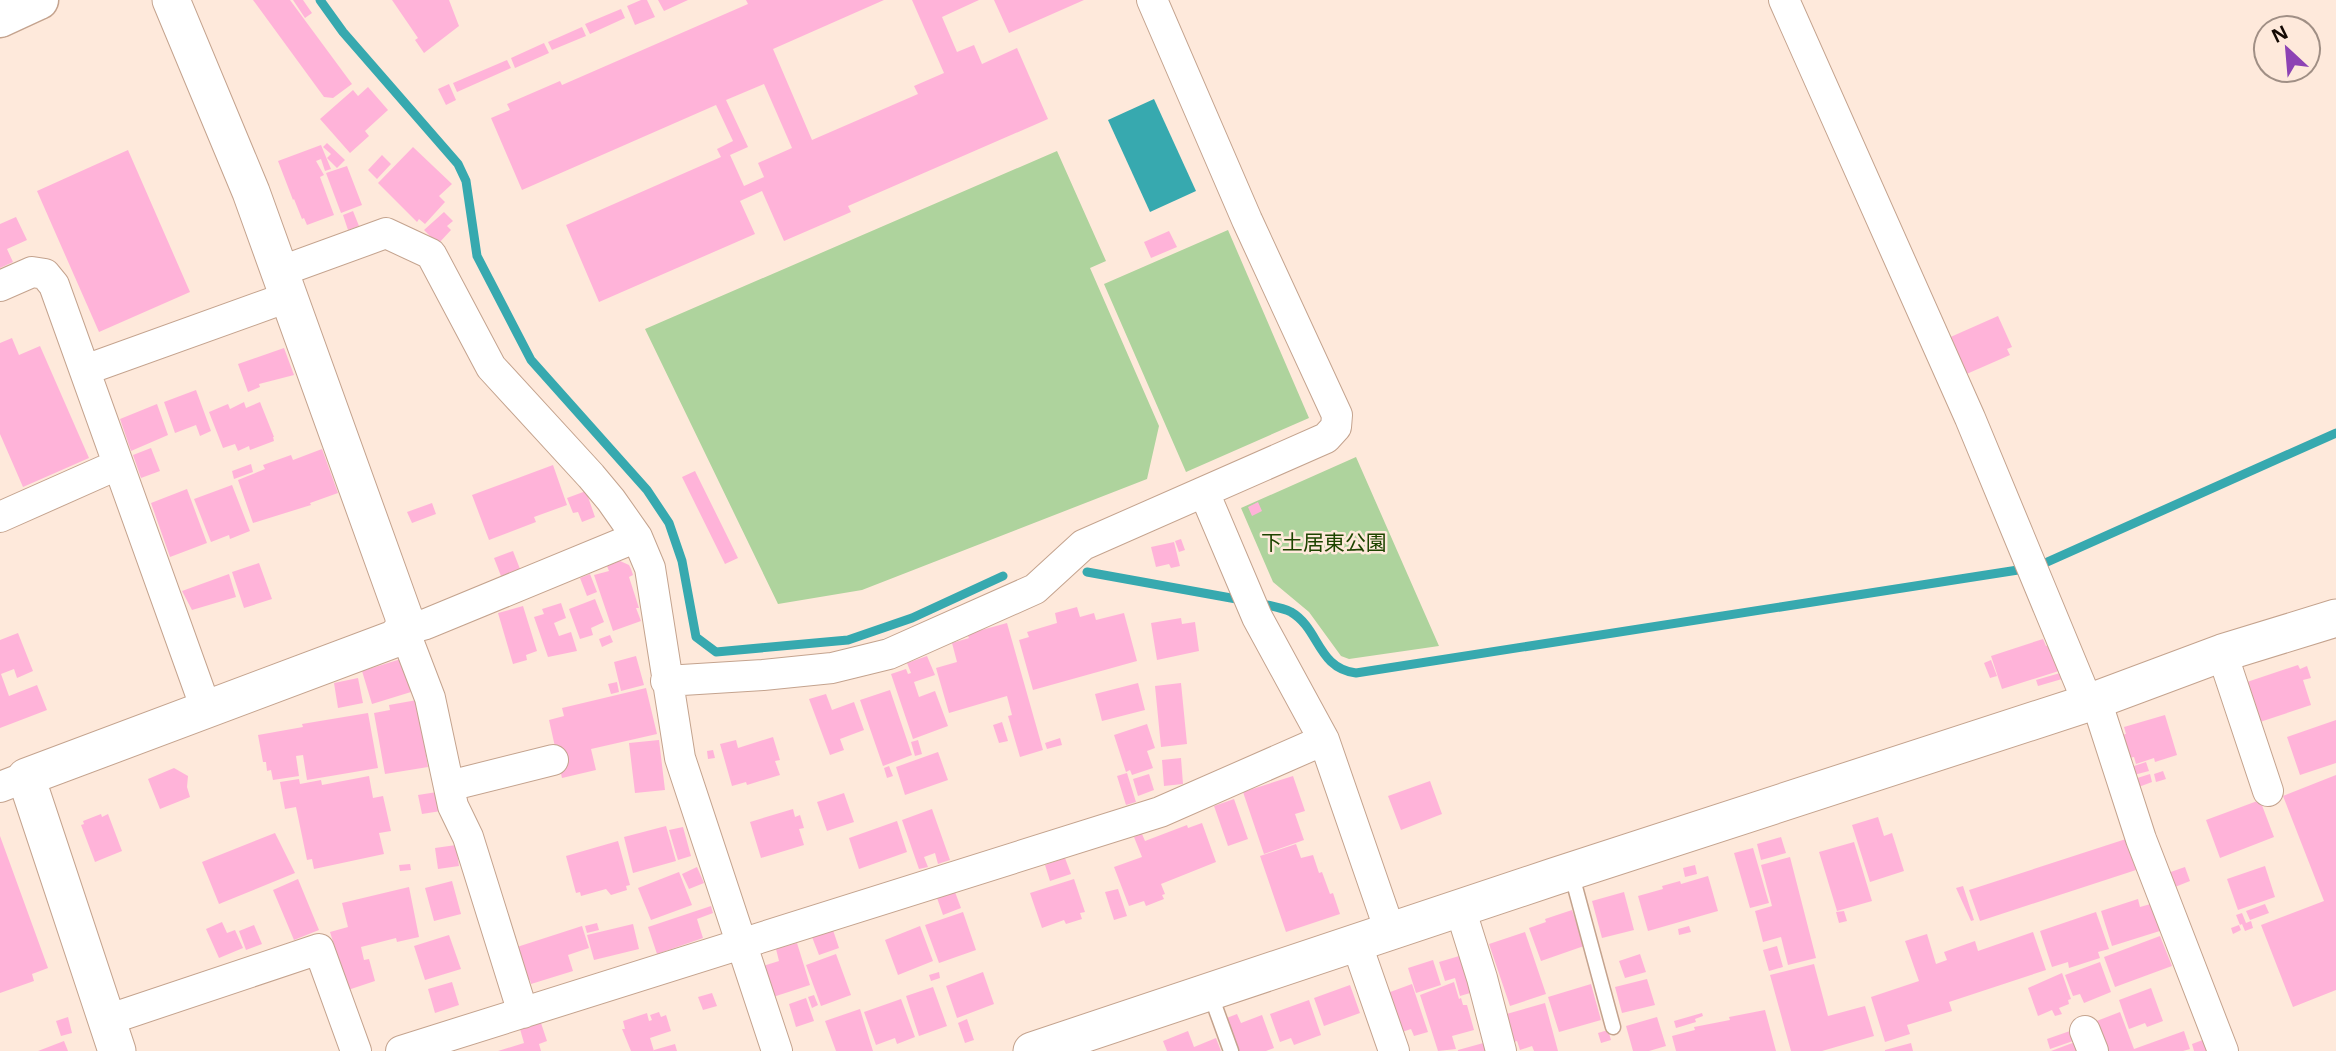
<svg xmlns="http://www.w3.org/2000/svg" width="2336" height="1051" font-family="'Noto Sans','Noto Sans JP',sans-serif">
<rect width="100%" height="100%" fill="#fee9db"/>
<path fill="#aed39d" d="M1057 151 1106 261 1090 268 1159 426 1147 479 862 590 778 604 645 329Z
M1228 230 1309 418 1186 472 1104 284Z
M1356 457 1439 646 1349 659 1341 656 1309 612 1273 582 1241 508Z"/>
<path fill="#37a9af" d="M1154 99 1196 191 1150 212 1108 120Z"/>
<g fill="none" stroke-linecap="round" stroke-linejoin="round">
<path stroke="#37a9af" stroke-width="9" d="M320 0 343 32 458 164 466 181 477 256 531 360 647 490 669 523 682 561 696 637 716 652 848 640 912 618 1003 576
M1087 572 1242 600
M1259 603C1270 606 1281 607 1291 612 1320 629 1317 668 1356 673L2018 570 2045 563 2336 433"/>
</g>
<path fill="#ffb3d9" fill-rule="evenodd" d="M253 0H290L352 84 333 98 324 97Z
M293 0H303L312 13 305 18Z
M392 0H449L459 26 424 53 415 40 418 38Z
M641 0H647L655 17 635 25 627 6Z
M658 0H688L664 11Z
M746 0H884L773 49 812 140 918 94 914 86 944 73 912 0H979L942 17 957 52 974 45 982 64 1017 48 1048 119 848 206 851 212 784 241 762 191 740 201 755 234 599 302 566 225 721 157 717 149 733 141 716 105 522 190 491 118 510 110 507 104 560 81 562 85 748 4ZM764 84 792 148 758 163 764 177 744 186 730 155 748 147 726 100Z
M994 0H1084L1009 33Z
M621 9 625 18 590 34 585 24Z
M582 27 586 36 552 50 548 42Z
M544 43 549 53 515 68 511 58Z
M507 60 511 68 457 92 453 83Z
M449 84 456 100 446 105 438 89Z
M368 87 388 110 365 131 369 136 350 153 320 119 353 90 358 96Z
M327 143 345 160 337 168 327 158 331 154 323 147Z
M321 145 331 169 325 171 321 159 316 161 324 175 320 177 334 215 307 225 304 218 302 219 294 199 293 200 278 161Z
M413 147 452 184 439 196 445 202 425 224 419 219 417 222 378 183Z
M128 150 190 292 99 332 37 191Z
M382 155 391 164 377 179 368 170Z
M347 166 362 205 341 213 326 173Z
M353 211 359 226 348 230 343 215Z
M444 212 453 221 447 226 451 230 438 244 424 230Z
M16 217 27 240 7 249 13 262 0 268V224Z
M1169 231 1177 247 1151 258 1144 242Z
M1998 316 2012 347 2007 349 2010 355 1962 376 1946 339Z
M12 338 19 355 40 346 89 458 23 487 0 434V343Z
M284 348 294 375 259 384 260 387 248 392 238 364Z
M196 390 211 431 200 436 196 425 175 433 164 402Z
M244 402 246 408 260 402 274 437H273L274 441 250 450 249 446 238 451 235 444 223 448 209 412 228 404 230 409Z
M157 404 168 435 131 451 120 419Z
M151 448 160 471 141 478 133 455Z
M322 449 338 493 310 503 311 505 253 523 238 480 265 469 263 465 291 455 293 460Z
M251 464 253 472 234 479 232 471Z
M553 465 567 505 534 517 536 522 489 540 472 495Z
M695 471 738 558 725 564 682 477Z
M232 485 250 531 230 539 229 535 211 542 194 499Z
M187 489 207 543 170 557 151 503Z
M586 491 595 517 582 522 578 512 573 513 567 498Z
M1258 502 1262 511 1252 516 1248 507Z
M432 503 436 514 412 523 407 512Z
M1181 539 1185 550 1179 552 1175 541Z
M1174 542 1180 566 1171 568 1169 564 1156 567 1151 547Z
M513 551 520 569 501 576 494 558Z
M620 561 629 565 631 569 633 575 629 577 639 608H636L641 621 613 631 594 575 609 571 607 566Z
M259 563 272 599 244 608 232 572Z
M229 574 236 597 192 610 182 591Z
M590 574 597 592 587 596 580 578Z
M595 599 604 622 591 628 593 635 580 639 569 609Z
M561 603 566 618 554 623 559 636 571 632 577 651 548 657 534 617 544 614 542 609Z
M523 606 537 651 526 655 527 660 513 664 498 613Z
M1077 607 1080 617 1094 613 1096 620 1124 613 1137 661 1033 690 1019 640 1029 637 1027 632 1057 623 1055 613Z
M1181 618 1182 624 1195 622 1199 651 1157 660 1151 623Z
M1007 623 1043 750 1020 757 1008 716 1012 715 1007 696 949 713 936 668 957 662 952 643 969 638 967 634Z
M18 633 33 671 17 678 14 669 1 674 9 696 37 685 47 710 0 728V640Z
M610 635 613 642 602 647 599 639Z
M2043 639 2046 646 2051 645 2062 670 2002 689 1991 656Z
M636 656 644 685 621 691 614 662Z
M927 656 935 675 914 682 919 697 935 691 948 726 913 739 891 674 906 669 908 674 911 673 907 663Z
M401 659 411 692 372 704 362 671Z
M1991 660 1997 676 1990 678 1984 663Z
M2298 665 2300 669 2307 666 2311 678 2303 680 2311 705 2257 723 2244 683Z
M2060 673 2062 679 2038 686 2036 680Z
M358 678 363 703 338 708 334 683Z
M617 682 619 692 611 694 608 684Z
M1138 683 1145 710 1102 721 1095 694Z
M1181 683 1187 744 1161 747 1155 686Z
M646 688 657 734 591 749 596 770 562 778 549 720 564 716 562 708Z
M890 690 912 755 883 766 860 700Z
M826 694 832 710 854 702 864 730 840 739 844 750 830 755 809 699Z
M417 700 428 767 385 774 374 713 390 710 389 705Z
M368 713 378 768 307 780 303 755 296 756 299 776 273 780 271 770 267 771 266 762H263L258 735 303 727 302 724Z
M2165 715 2177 755 2155 762 2154 758 2136 764 2134 757 2128 758 2121 735 2126 734 2124 727Z
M2336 720V763L2300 775 2287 737Z
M1002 722 1008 741 999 743 993 725Z
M1147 724 1155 748 1147 751 1153 768 1132 775 1130 770 1126 772 1114 735Z
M773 737 780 760 775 761 780 775 747 785 746 782 732 786 720 744 736 740 738 748Z
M1060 738 1062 745 1047 749 1045 743Z
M659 740 665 790 635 793 629 743Z
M918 740 922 754 915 756 911 742Z
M713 750 715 758 708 759 707 751Z
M938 752 948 780 905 795 896 767Z
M1181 758 1183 784 1164 786 1162 760Z
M2146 762 2149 771 2130 776 2128 768Z
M889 766 893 776 887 778 884 768Z
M174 768 188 776 187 787 190 797 160 809 148 779Z
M2163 771 2166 779 2156 782 2154 774Z
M1127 773 1136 802 1126 805 1117 776Z
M1149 774 1154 790 1138 796 1133 779Z
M2150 774 2152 782 2136 788 2134 779Z
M2336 775V990L2293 1007 2261 925 2324 901 2283 796Z
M369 776 373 798 383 796 391 831 379 833 384 854 314 869 312 859 307 860 296 807 285 809 280 782 299 779 300 784 321 780 322 785Z
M1293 776 1305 811 1295 814 1304 840 1264 854 1243 792Z
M1430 781 1442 814 1401 830 1388 796Z
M437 792 441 811 422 814 418 795Z
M844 793 854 822 827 831 817 802Z
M1234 799 1248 839 1228 846 1214 806Z
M2260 800 2274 837 2220 858 2206 820Z
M793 809 795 817 800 815 804 828 799 829 804 845 761 858 750 822Z
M932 809 950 860 938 864 935 853 924 857 928 867 919 869 902 820Z
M101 814 102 817 108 814 122 851 95 862 81 825 84 824 83 821Z
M1878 817 1884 836 1892 833 1904 871 1870 882 1852 825Z
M897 821 907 852 859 869 849 838Z
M1202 823 1216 862 1161 884 1165 894 1162 895 1164 899 1146 906 1144 901 1129 906 1114 867 1142 857 1134 837 1142 834 1145 841 1187 825 1188 828Z
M666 826 676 861 633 873 624 837Z
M683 827 691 856 678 860 669 830Z
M275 833 295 873 219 904 202 862Z
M0 836 48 968 32 974 34 981 0 993Z
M1781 837 1786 853 1761 860 1757 844Z
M2126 839 2136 870 1980 921 1969 890Z
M618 841 630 885 626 886 627 890 611 895 606 889 581 896 580 892 576 893 566 856Z
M1854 842 1872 901 1837 911 1819 852Z
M1296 844 1301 858 1313 855 1319 873 1322 872 1330 894 1333 893 1340 914 1286 932 1260 856Z
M456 845 459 866 438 869 435 848Z
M1753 848 1769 903 1750 908 1734 853Z
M1790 857 1816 958 1788 965 1781 937 1763 942 1755 911 1772 906 1761 865Z
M1065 858 1071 874 1050 881 1045 865Z
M410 864 411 870 400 871 399 865Z
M1695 865 1697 874 1685 877 1683 868Z
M2265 866 2275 897 2238 910 2227 879Z
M697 867 704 883 689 889 682 874Z
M2185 867 2190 881 2170 889 2165 874Z
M679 872 692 905 651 920 638 888Z
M1708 876 1718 911 1648 931 1638 896 1663 889 1662 886 1680 881 1681 884Z
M298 879 319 930 294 940 273 890Z
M1074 879 1085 912 1080 913 1082 919 1066 924 1064 920 1042 928 1030 893Z
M452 881 461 914 434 921 425 888Z
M1963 886 1974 920 1971 921 1956 888Z
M409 887 419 937 397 942 396 938 361 947 364 960 369 959 375 981 348 990 330 932 348 927 342 903Z
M1118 889 1127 916 1114 920 1105 892Z
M955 892 961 908 943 915 937 898Z
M1624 892 1634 930 1602 938 1592 901Z
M2138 899 2140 907 2154 903 2163 930 2112 946 2101 911Z
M2265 904 2269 913 2250 920 2246 911Z
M711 906 713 913 697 919 703 938 657 954 648 927Z
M1572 910 1584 946 1541 961 1529 928 1546 922 1545 919Z
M1844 911 1847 921 1839 923 1836 912Z
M963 912 976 950 939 963 925 925Z
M2096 912 2109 949 2098 952 2100 958 2069 968 2068 962 2052 967 2040 931Z
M2242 913 2246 923 2251 921 2253 928 2245 931 2242 924 2240 925 2236 915Z
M222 922 227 933 235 930 243 948 219 958 206 929Z
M597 923 599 930 587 933 585 926Z
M633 924 639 949 594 960 587 935Z
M254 925 262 944 246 950 239 931Z
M2239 925 2241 930 2233 934 2231 928Z
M582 926 589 948 568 955 573 971 531 984 530 980 527 981 517 947Z
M920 926 933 961 898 975 885 940Z
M1689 926 1691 932 1679 935 1678 929Z
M833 930 839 948 819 955 812 937Z
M1525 932 1546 994 1510 1006 1489 944Z
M2033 932 2046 970 1949 1002 1952 1011 1907 1025 1910 1034 1885 1042 1871 997 1919 981 1905 941 1927 934 1936 964 1947 960 1944 952 1975 941 1978 951Z
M449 935 461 969 425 980 414 946Z
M2160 936 2172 966 2115 987 2104 957Z
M797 943 810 985 773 997 763 966 779 961 776 949Z
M1777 946 1783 967 1769 971 1763 950Z
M836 954 851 995 821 1006 806 965Z
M1466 954 1477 991 1460 996 1455 978 1445 981 1439 962Z
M1640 954 1646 972 1625 978 1619 961Z
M1433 960 1441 985 1416 993 1408 968Z
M2100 962 2111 992 2084 1003 2080 994 2073 996 2065 975Z
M1814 964 1828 1016 1865 1006 1874 1036 1822 1051H1791L1770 975Z
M939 972 940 978 931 981 929 975Z
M983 972 994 1004 957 1018 946 986Z
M2062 973 2071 999 2068 1000 2069 1004 2059 1008 2062 1014 2055 1016 2052 1010 2038 1016 2028 988Z
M1647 979 1655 1005 1622 1013 1615 987Z
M452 982 459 1005 435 1013 428 989Z
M1454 982 1459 999 1461 998 1463 1005H1467L1474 1030 1452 1036 1456 1049 1438 1051 1420 995Z
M1412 984 1428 1032 1414 1036 1411 1029 1396 1034 1382 995Z
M1591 984 1601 1020 1559 1032 1548 997Z
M1350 985 1360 1013 1324 1026 1314 998Z
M933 987 947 1026 919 1036 906 996Z
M2151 988 2163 1021 2147 1027 2145 1023 2129 1029 2119 1000Z
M712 993 717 1006 703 1010 698 997Z
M814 995 818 1005 812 1008 808 997Z
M806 998 814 1021 796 1027 789 1004Z
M901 999 915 1037 897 1044 895 1038 876 1045 864 1012Z
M1309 1000 1321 1035 1294 1045 1291 1038 1280 1042 1270 1014Z
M1545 1003 1558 1051H1534L1532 1046 1520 1050 1517 1041 1511 1043 1503 1015Z
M860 1009 873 1051H836L825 1021Z
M1765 1010 1776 1051H1676L1672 1036 1695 1030 1694 1027 1730 1020 1729 1017Z
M659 1012 661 1017 666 1015 671 1031 650 1038 654 1051H631L622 1029H625L623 1021 647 1013 649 1021 652 1020 650 1015Z
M2120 1012 2134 1049 2184 1031 2190 1049 2183 1051H2105L2094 1022Z
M1702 1013 1703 1016 1695 1019 1696 1022 1676 1028 1674 1021Z
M1237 1014 1241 1023 1262 1015 1274 1048 1266 1051H1236L1224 1019Z
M68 1017 72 1033 61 1036 56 1021Z
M1657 1017 1666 1046 1649 1051H1633L1626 1026Z
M967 1019 974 1040 965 1043 958 1023Z
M541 1023 547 1041 539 1044 541 1051H498L524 1043 520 1029Z
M1608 1030 1611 1040 1601 1043 1598 1033Z
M1188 1031 1194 1047 1216 1038 1221 1051H1167L1163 1041Z
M2070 1031 2073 1041 2050 1049 2047 1039Z
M2208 1038 2207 1051H2194L2192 1044Z
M64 1041 68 1051H38Z
M1487 1042 1490 1051H1458V1050Z
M2075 1042 2079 1051H2051Z
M1911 1043 1913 1051H1885V1050Z
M675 1044 677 1051H654V1050Z"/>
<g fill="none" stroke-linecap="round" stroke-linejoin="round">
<g stroke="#c4a38e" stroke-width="17">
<path id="service" d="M1571 872 1613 1027
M1210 993 1231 1051"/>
</g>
<g stroke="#c4a38e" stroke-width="32">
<path id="minor" d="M1784 0 1970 418 2088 703
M279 272 386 233 431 254 491 367 591 476 611 500 637 537 650 568 680 758 777 1051
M0 286 32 272 45 274 54 285 206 709
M85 370 288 297
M1204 492 1257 617 1324 740 1390 931
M0 517 117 465
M2222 653 2268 791
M666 681 763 675 832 668 889 654 1035 589 1083 545 1326 438 1336 427 1337 415 1247 220 1152 0
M2096 700 2141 839 2223 1051
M449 786 553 760
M0 787 26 777
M1460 908 1482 978 1501 1051
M1356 942 1394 1051
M523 1013 468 837 453 806 430 698 404 630 426 624 637 537
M107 1020 319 949 356 1051
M2085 1031 2093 1051
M401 1051 1160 812 1324 740"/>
</g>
<g stroke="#c4a38e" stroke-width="39">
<path id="tertiary" d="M117 1051 26 777 394 639 404 630V617L251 192 171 0
M1032 1051 1553 877 2088 703 2222 653 2336 618"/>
</g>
<g stroke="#c4a38e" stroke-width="41">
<path id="primary" d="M0 18 39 0"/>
</g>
<use href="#service" stroke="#fff" stroke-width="14"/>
<use href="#minor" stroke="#fff" stroke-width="30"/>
<use href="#tertiary" stroke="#fff" stroke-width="37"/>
<use href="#primary" stroke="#fff" stroke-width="38"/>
</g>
<g text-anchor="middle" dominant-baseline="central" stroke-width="5" stroke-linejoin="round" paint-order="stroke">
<g font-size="21" fill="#1d4400" stroke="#fee9db">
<text x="1324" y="542">下土居東公園</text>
</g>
</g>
<g transform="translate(2287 49) rotate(334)"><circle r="33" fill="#fee9db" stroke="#a08f85" stroke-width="2"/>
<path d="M0-5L12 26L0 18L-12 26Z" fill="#8d42b4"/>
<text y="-10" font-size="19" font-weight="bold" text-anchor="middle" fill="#140903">N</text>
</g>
</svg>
